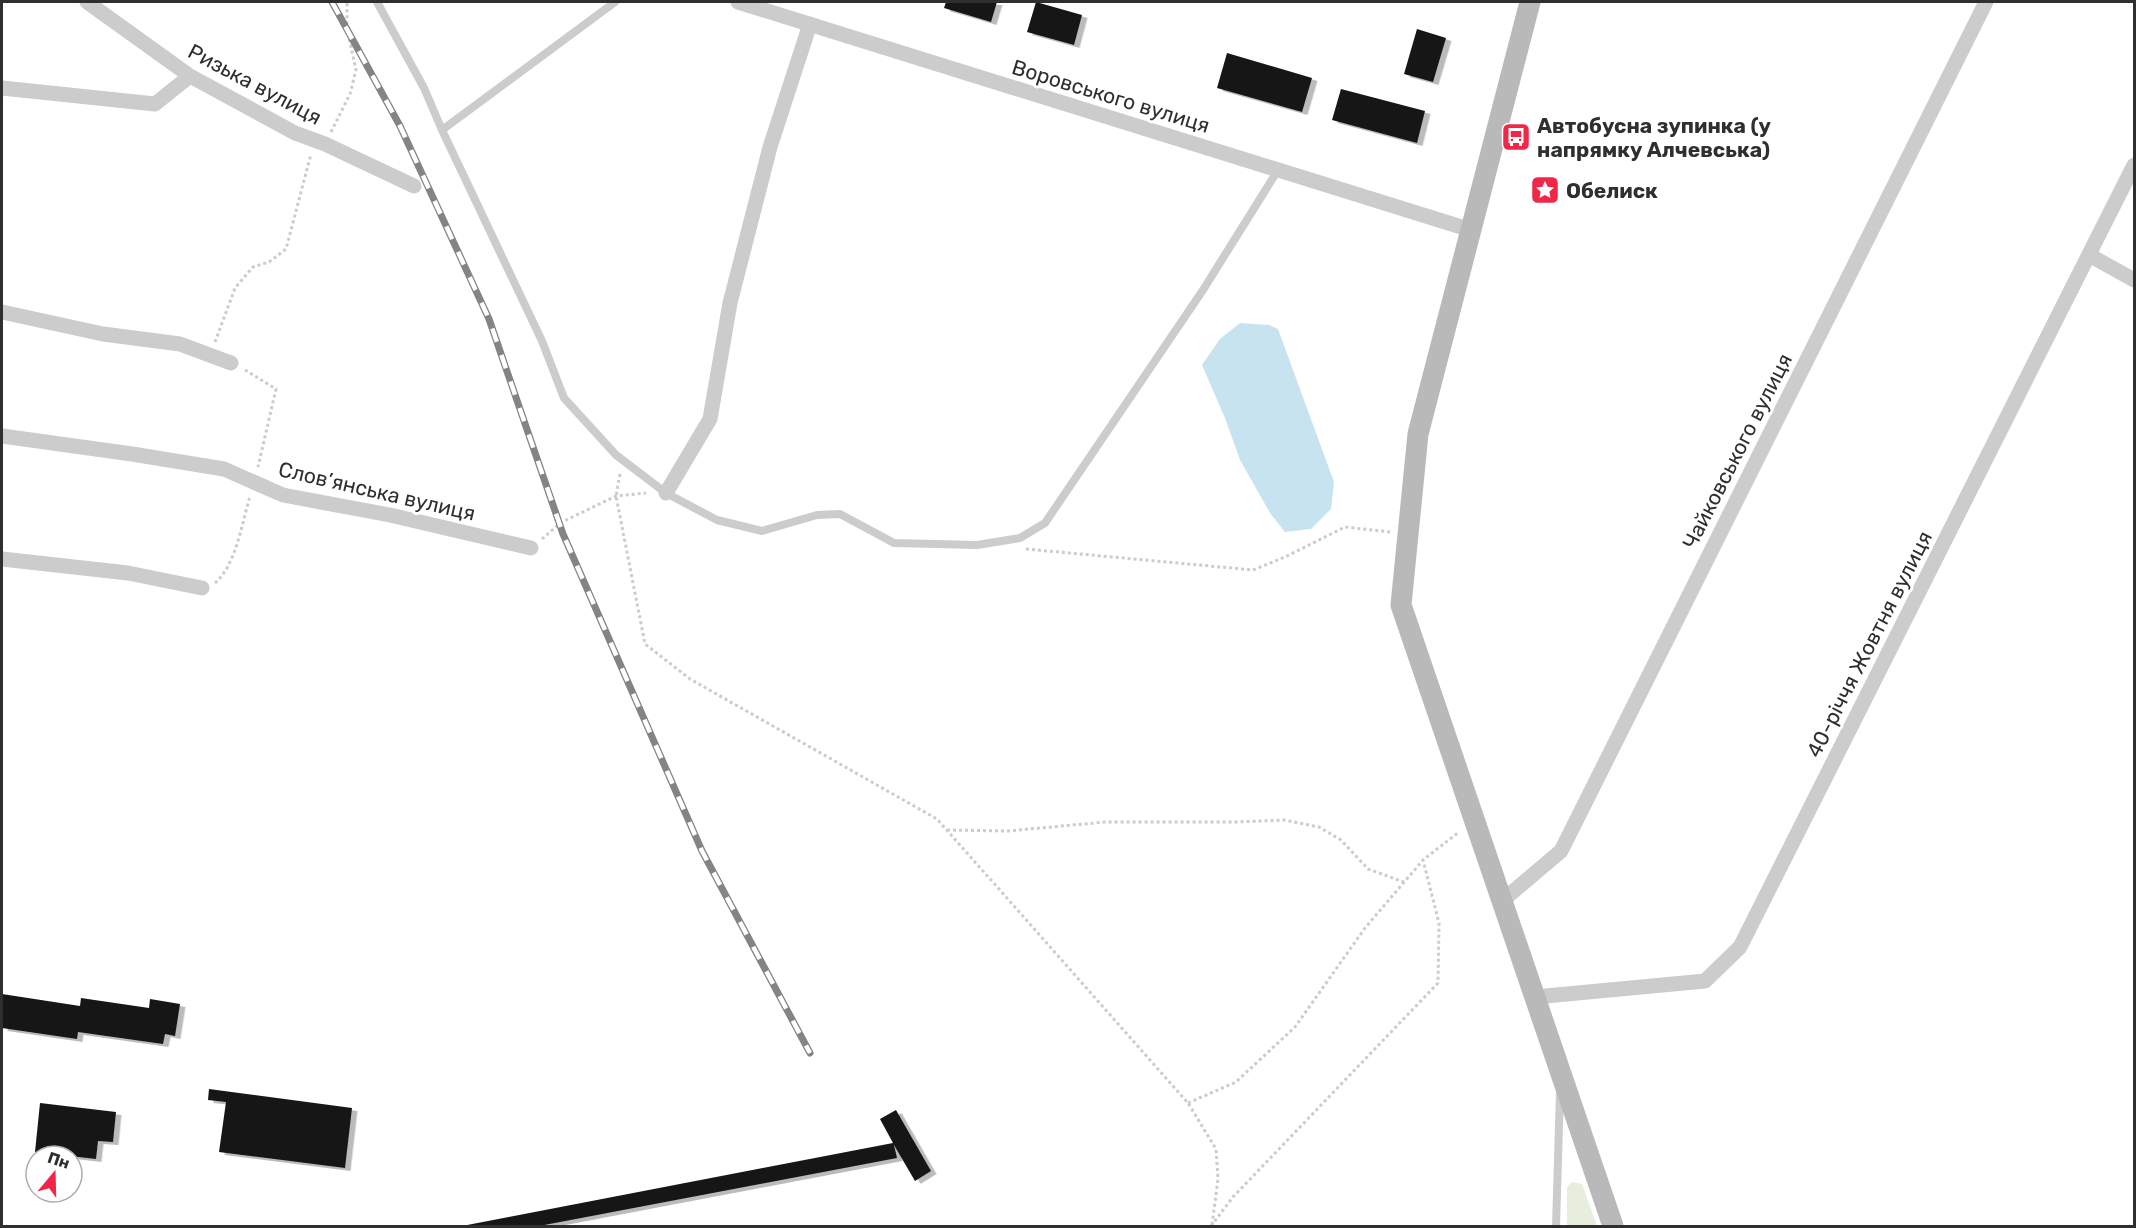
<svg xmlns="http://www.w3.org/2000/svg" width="2136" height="1228" font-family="Rubik,sans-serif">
<defs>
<filter id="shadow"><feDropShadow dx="5.5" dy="3" stdDeviation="0" flood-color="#0004"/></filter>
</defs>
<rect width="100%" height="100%" fill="#fff"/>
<path fill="#e7eedc" d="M1572 1182 1582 1184 1597 1226H1567V1187Z"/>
<path fill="#c7e3ef" d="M1240 323 1269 325 1278 329 1334 482 1331 509 1311 529 1285 532 1270 513 1240 460 1225 418 1202 365 1220 339Z"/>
<path fill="#161616" filter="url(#shadow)" d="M946 2H997L991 22 944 8Z
M1036 2 1082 15 1074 45 1027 32Z
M1417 29 1446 38 1433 82 1404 74Z
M1227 53 1312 78 1302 112 1217 88Z
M1341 89 1425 111 1417 143 1332 120Z
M2 994 80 1006 81 998 149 1008 150 999 180 1004 175 1036 165 1034 163 1044 78 1032 77 1039 2 1028Z
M209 1089 352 1108 345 1168 219 1152 226 1102 208 1100Z
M40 1103 116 1112 113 1142 98 1141 96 1159 35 1152Z
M896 1110 931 1171 915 1181 894 1145 897 1158 539 1226H462L893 1143 880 1119Z"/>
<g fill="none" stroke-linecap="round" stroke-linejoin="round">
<path stroke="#ccc" stroke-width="3" stroke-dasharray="3 3" stroke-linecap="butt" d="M331 132 350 94 356 70 347 29V2
M215 342 235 288 253 267 269 262 286 249 311 154
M245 370 276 389 258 467
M620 474 616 496 645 644 690 679 937 819 1188 1103 1216 1149 1218 1179 1212 1225
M542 539 560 523 616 496 646 493
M1026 549 1253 570 1285 557 1345 527 1390 532
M215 583C236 565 242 523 250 496
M947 830 1007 831 1106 822H1237L1284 820 1319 827 1341 840 1368 869 1404 882
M1188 1103 1236 1082 1295 1027 1365 928 1423 860
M1211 1226 1233 1197 1438 983 1439 923 1423 860 1459 832"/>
<path stroke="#ccc" stroke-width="8" d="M377 2 424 88 442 130
M615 2 442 130 542 341 564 398 616 455 666 493 717 520 762 531 817 515 840 514 894 543 977 545 1020 538 1045 523 1203 290 1278 170
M1556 1226 1560 1092"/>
<path stroke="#ccc" stroke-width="15" d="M87 2 190 76 295 133 325 144 414 186
M738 2 1471 230
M2 88 155 104 190 76
M2089 255 2134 280
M2 312 103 334 180 344 231 363
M2 436 132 454 224 469 283 495 390 515 531 548
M666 493 710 419 730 303 770 147 810 24
M2 559 128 573 202 588
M1502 901 1561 851 1986 2
M1535 997 1705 981 1740 947 2134 165"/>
<path stroke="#b9b9b9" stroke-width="21" d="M1530 2 1418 434 1401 605 1613 1226"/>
<g stroke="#848484" stroke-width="7">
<path id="rail" d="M332 2 400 126 489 319 563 534 702 851 810 1053"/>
</g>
<use href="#rail" stroke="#fff" stroke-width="4.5" stroke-dasharray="14" stroke-linecap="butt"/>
</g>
<defs>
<g id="bus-square" transform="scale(1.5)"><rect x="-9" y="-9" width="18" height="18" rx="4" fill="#f22647" stroke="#fff"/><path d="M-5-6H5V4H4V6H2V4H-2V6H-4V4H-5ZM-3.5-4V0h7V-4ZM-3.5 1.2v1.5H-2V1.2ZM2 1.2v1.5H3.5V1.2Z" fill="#fff"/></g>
<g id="sight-square" transform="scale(1.5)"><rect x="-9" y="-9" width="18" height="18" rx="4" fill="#f22647" stroke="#fff"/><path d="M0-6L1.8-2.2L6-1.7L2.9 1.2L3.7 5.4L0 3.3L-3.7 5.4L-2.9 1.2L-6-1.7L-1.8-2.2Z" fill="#fff"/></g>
</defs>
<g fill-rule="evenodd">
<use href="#bus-square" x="1516" y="137"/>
<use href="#sight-square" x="1545" y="190"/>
</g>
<g text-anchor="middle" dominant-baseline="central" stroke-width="6" stroke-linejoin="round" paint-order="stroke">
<g font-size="21" fill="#2f2f2f" stroke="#fff">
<text transform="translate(255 84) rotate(28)">Ризька вулиця</text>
<text transform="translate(1111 96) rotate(17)">Воровського вулиця</text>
<text transform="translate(1737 451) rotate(-63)">Чайковського вулиця</text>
<text transform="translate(377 491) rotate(13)">Слов’янська вулиця</text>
<text transform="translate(1869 644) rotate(-63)">40-річчя Жовтня вулиця</text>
</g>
<g font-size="21" font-weight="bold" fill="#2f2f2f" stroke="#fff" text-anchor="start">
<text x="1537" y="125">Автобусна зупинка (у<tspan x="1537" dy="24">напрямку Алчевська)</tspan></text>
<text x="1566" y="190">Обелиск</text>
</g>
</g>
<rect width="2136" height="1228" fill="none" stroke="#2f2f2f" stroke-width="6"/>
<g transform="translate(54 1174) rotate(19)"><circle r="28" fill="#ffffff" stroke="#acacac" stroke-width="1.5"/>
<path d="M0-4.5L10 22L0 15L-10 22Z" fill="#f22647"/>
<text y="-9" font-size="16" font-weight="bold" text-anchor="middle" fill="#2f2f2f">Пн</text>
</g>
</svg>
